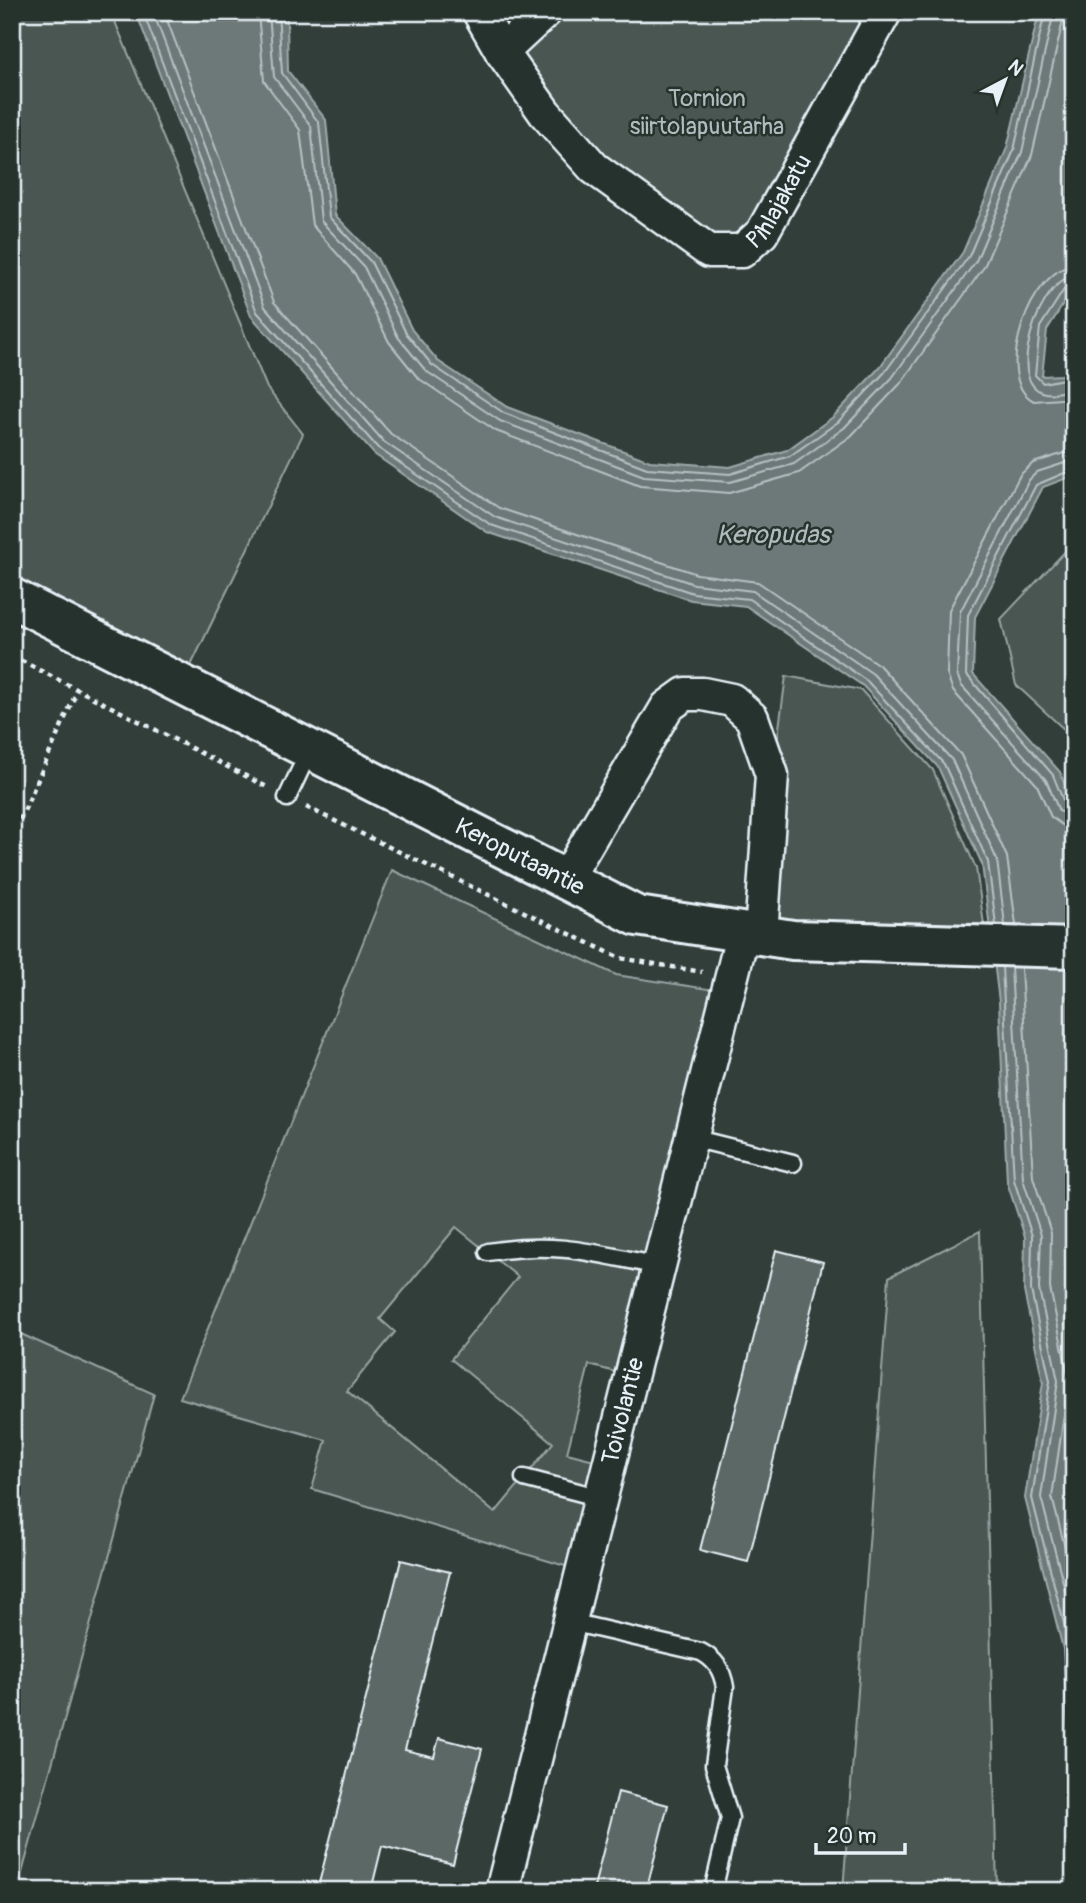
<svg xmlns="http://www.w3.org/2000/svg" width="1086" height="1903" font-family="Pangolin,sans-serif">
<rect width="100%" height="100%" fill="#323e39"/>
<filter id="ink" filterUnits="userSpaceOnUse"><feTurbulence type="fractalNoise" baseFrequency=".0143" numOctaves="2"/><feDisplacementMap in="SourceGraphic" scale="14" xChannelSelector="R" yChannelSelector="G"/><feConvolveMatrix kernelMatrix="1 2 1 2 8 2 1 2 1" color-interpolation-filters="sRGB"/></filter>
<g filter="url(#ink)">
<path fill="#495651" stroke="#98a4a4" stroke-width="2" fill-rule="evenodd" d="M12 12H111L267 388 303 434 183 682 12 590Z
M492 12H875L756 227 737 239 710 238 603 160 518 58Z
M1074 542V731L1067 732 1016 685 1001 619Z
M786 676 861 690 933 770 976 868 986 939 753 921Z
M392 870 616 975 715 990 623 1374 589 1365 567 1453 602 1462 575 1569 312 1489 326 1440 180 1398ZM456 1227 518 1277 451 1359 553 1443 495 1513 347 1391 395 1332 380 1319Z
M980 1231 997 1891H843L889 1277Z
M12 1330 154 1394 17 1891H12Z"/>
<path fill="#6d7978" stroke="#9ea9ab" stroke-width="2" d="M136 12H284L287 20 288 71 326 120 335 215 377 258 412 330 438 361 507 407 650 461 730 467 787 450 833 417 879 368 963 252 1007 148 1039 12H1074V287L1047 330 1042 376 1062 375 1074 369V473L1070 477 1043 487 975 617 973 674 1060 772 1074 809V1830L1063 1649 1025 1498 1043 1382 1024 1291 1025 1237 1007 1182 999 1002 982 864 938 767 863 686 746 606 691 600 487 532 374 454 251 316Z"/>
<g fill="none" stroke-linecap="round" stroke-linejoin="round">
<path stroke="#b7c1c5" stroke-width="2" d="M143 12 257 312 378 448 491 525 693 593 749 599 867 681 944 764 988 862 996 925
M153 12 265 307 384 442 495 517 694 584 753 591 873 674 952 760 997 860 1005 925
M164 12 274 302 391 434 499 508 697 574 758 582 879 665 961 755 1007 857 1016 925
M258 12 264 81 300 130 312 225 355 274 389 342 418 378 496 431 640 486 729 493 799 473 851 436 900 384 984 267 1032 155 1065 12
M269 12 274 77 311 126 321 221 364 267 398 337 426 371 500 421 644 476 730 482 794 464 844 428 892 378 976 261 1022 152 1054 12
M278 12 282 73 319 123 329 217 371 262 406 333 432 365 504 413 647 468 730 474 790 456 838 422 885 372 969 256 1014 150 1045 12
M1074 266C1031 267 991 380 1034 401L1074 398
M1074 276C1034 279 991 425 1074 387
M1074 285 1065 288 1040 327 1035 375 1043 383 1074 377
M1074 450 1033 463 1020 475 949 610 947 674 953 691 1037 785 1051 817 1062 825 1074 827
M1074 460 1037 472 1029 480 960 612 957 674 961 685 1046 780 1059 811 1074 817
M1074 469 1036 485 968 615 966 674 1053 775 1065 805 1074 808
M1002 967 1014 1180 1032 1236 1031 1290 1050 1381 1032 1498 1070 1647 1074 1706
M1011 967 1023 1179 1041 1235 1039 1289 1058 1381 1041 1497 1074 1625
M1021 968 1033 1177 1051 1233 1050 1288 1069 1380 1052 1497 1074 1583"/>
</g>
<path fill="#5c6865" stroke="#e8f1f8" stroke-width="2" d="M776 1250 823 1262 748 1562 700 1550Z
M401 1560 450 1572 405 1750 434 1757 439 1738 482 1749 453 1864 382 1846 371 1891H317Z
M618 1792 668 1805 646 1891H593Z"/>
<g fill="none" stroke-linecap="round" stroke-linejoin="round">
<g stroke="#e8f1f8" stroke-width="21">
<path id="lane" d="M287 798 310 749
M692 1138 793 1163
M488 1252C556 1241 594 1253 659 1266
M524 1478 601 1498
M570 1622 701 1652C716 1660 722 1670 725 1687L714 1765 730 1818 713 1891"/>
</g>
<g stroke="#e8f1f8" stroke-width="37">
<g id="street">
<path id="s1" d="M479 12 502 52 545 113 594 168 709 251H742L762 233 885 12"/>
<path d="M502 52 545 12"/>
<path d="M565 881 667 707 685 694H703L732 700 752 718 772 775 761 935"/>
<path id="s2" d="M502 1891 743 932"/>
</g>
</g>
<g stroke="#e8f1f8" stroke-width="44">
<g id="secondary">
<path id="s3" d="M12 598 637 916 793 940 1074 948"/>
</g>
</g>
<path stroke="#e8f1f8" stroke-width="4.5" stroke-dasharray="5 5" stroke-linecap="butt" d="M12 656 267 787
M306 807 620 958 702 972
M12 838 77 691"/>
<use href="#lane" stroke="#26332d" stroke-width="16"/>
<use href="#street" stroke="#26332d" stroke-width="32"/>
<use href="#secondary" stroke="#26332d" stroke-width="38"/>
</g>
</g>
<g text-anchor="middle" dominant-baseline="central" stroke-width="5" stroke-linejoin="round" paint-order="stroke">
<g font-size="24" fill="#b0bbbe" stroke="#26332d">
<text x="707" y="98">Tornion<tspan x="707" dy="28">siirtolapuutarha</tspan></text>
</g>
<g font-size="24" fill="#e8f1f8" stroke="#26332d">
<text stroke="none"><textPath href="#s1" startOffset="432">Pihlajakatu</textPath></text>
<text stroke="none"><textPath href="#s3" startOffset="570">Keroputaantie</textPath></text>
<text stroke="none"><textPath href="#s2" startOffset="495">Toivolantie</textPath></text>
</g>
<g font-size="26" font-style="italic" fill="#b1bbbe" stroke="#26332d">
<text x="773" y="535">Keropudas</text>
</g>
</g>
<rect width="1086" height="1903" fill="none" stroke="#26332d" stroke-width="42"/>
<rect x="21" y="21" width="1044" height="1861" fill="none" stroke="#e8f1f8" stroke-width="2.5" filter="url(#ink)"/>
<g transform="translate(1005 80) rotate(41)" stroke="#26332d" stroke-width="5" paint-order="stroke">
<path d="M0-5L12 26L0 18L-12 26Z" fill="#e8f1f8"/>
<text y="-10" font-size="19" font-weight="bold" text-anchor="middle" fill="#e8f1f8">N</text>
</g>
<path d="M816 1843v10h89v-10" fill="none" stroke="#e8f1f8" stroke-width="3.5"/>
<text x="827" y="1843" font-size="21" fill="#e8f1f8" stroke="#26332d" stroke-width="5" paint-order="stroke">20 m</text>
</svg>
